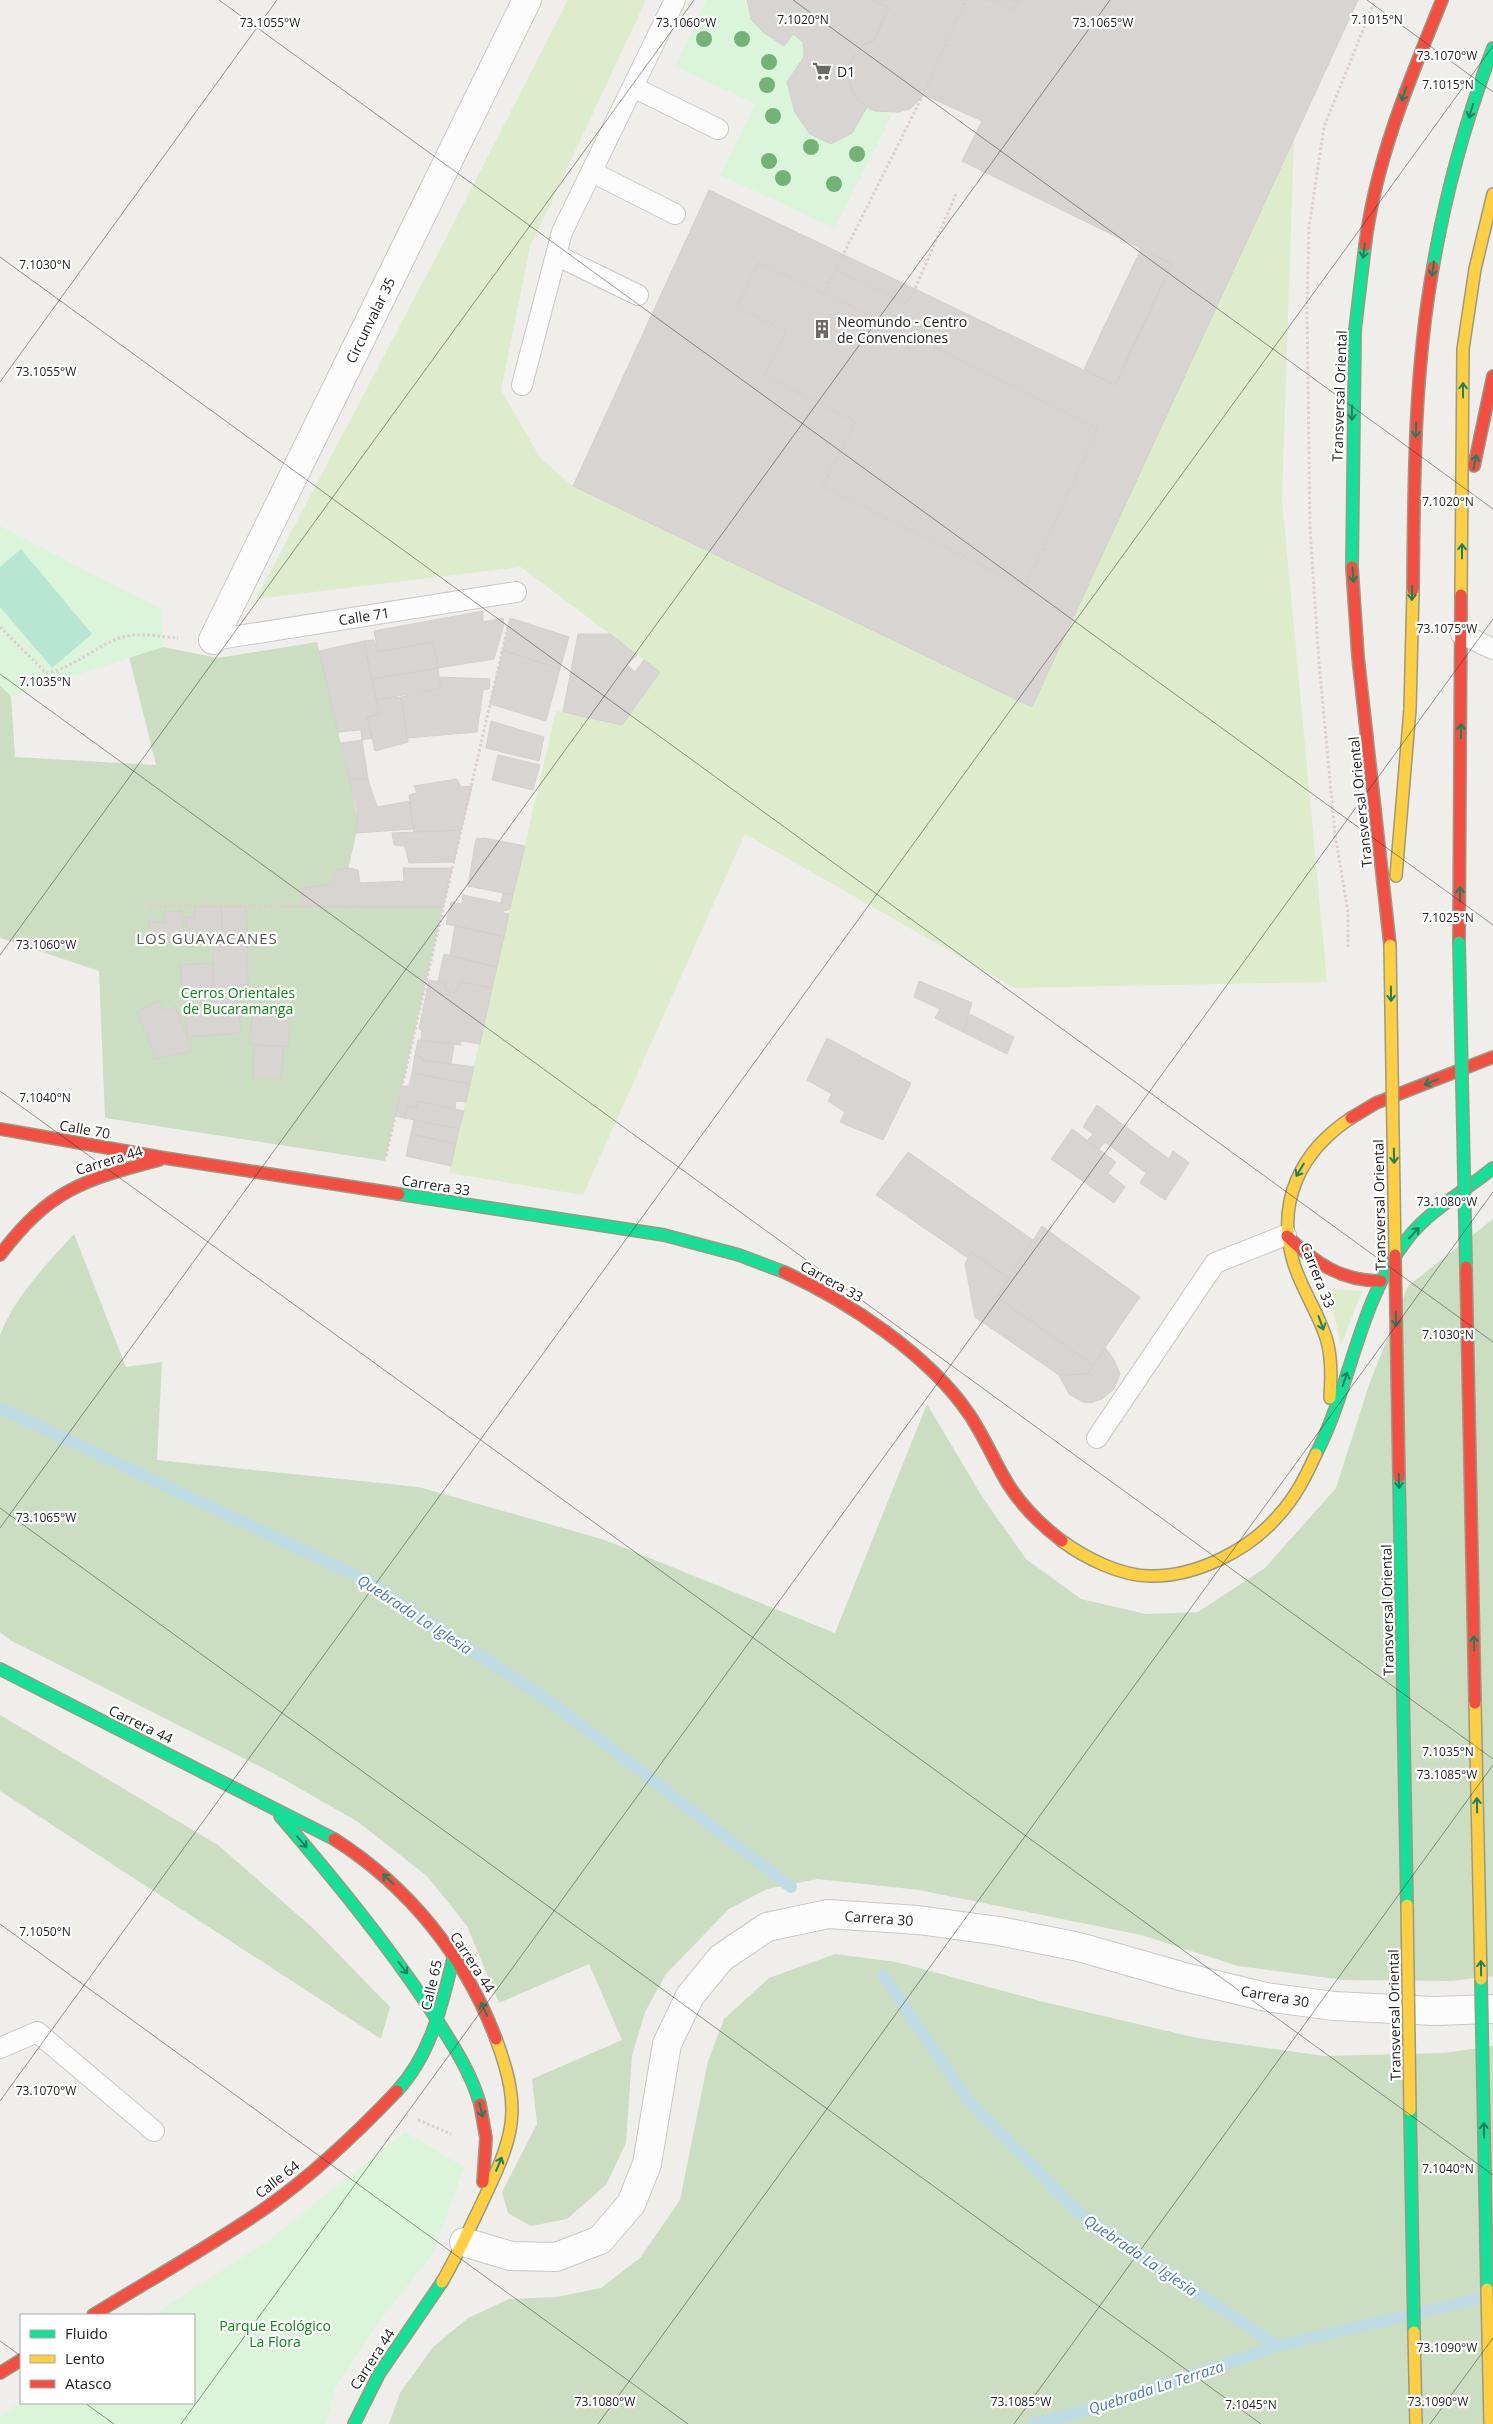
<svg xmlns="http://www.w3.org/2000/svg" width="1493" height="2424" font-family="'Open Sans',sans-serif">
<rect width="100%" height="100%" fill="#f0eeeb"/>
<path fill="#ddeccb" d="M568 0H646L530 247 501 390 541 459 573 486 1032 707 1294 139 1282 499 1327 982 1015 988 745 834 583 1195 449 1173 556 711 622 725 660 672 521 567 256 599 446 238Z
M1328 1289 1362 1291 1341 1345Z"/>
<path fill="#cbdec1" d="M317 642 359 821 340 906 443 907 385 1161 105 1118 99 971 0 938V685L11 696 15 757 156 765 129 657 163 647 218 658Z
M1493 1219V1976L1451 1981 1344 1980 1238 1966 1141 1935 919 1890 818 1879 767 1889 729 1909 666 1974 645 2012 632 2056 626 2143 606 2185 567 2219 531 2226 508 2213 502 2192 537 2124 532 2079 622 2040 589 1964 499 2003 467 1926 427 1876 358 1822 271 1772 10 1640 0 1632V1335C16 1295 45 1266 74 1234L126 1367 162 1362 157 1460 419 1487 605 1540 835 1633 927 1404 983 1498 1026 1559 1081 1599 1146 1614 1198 1612 1265 1568 1336 1488 1370 1382 1408 1286Z
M0 1715 218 1845 315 1930 390 2007 381 2039 0 1791Z
M835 1954 897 1962 1044 2002 1197 2038 1324 2056 1444 2053 1493 2046V2424H389L400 2393 433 2347 468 2318 509 2299 557 2297 601 2288 640 2258 680 2200 708 2061 724 2019 769 1978Z"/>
<path fill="#daf5da" d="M706 0H744C754 26 761 30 784 46L793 34 803 42 804 57 787 82 795 113 810 134 831 144 852 133 867 107 875 111 893 113 835 228 720 175 755 104 676 66Z
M0 526 161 609 163 647 11 696 0 685Z
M405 2132 464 2167 433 2253 381 2319 335 2389 326 2424H0V2416L21 2402 194 2403V2315H153L272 2238Z"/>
<path fill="#b7e6d2" d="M21 549 92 634 52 668 0 607V567Z"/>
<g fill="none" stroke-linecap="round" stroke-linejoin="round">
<path stroke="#bfdbe3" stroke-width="12" d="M0 1408 364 1579 552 1703 791 1887
M883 1975 968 2100 1078 2212 1277 2346
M1033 2424 1102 2406 1277 2346 1490 2296"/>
</g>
<path fill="#d7d4d2" stroke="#d3d0cc" d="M747 0H872L889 8 873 41 863 45 851 61 848 74 851 88 855 96 867 107 852 133 831 144 810 134 795 113 787 82 804 57 803 42 793 34 784 46 763 32 751 19Z
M872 0H1358L1032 707 573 486 709 190 1115 385 1172 264 962 161 982 121 924 95 910 109 898 112 874 111 862 104 855 96 849 81 851 61 863 45 873 41 889 8Z
M1141 249 1172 264 1115 385 1084 369Z
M483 611V622L503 618 504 624 494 659 438 668 433 642 378 652 374 631Z
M510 618 569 637 560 669 503 650Z
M578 634H610L637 655 627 665 635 672 644 660 660 672 622 725 563 712Z
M374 640 378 652 433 642 438 668 372 679 364 641Z
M364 641 379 714 367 717 372 738 362 740 361 730 338 732 319 651Z
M503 650 560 669 546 721 490 704Z
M438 668 441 688 376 700 372 679Z
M439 677 490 679 489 689 483 690 477 732 407 738 401 697 441 688Z
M401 697 408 742 375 751 367 717 379 714 376 700Z
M491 721 544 737 539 761 486 748Z
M362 740 368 779H349L341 743Z
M498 755 540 765 533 790 492 780Z
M349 779H368L377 807 410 801 413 829 356 833 358 812Z
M457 779 461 787 472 786 461 830 414 832 409 795 417 793 414 786Z
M461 830 454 862 409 863 405 846 394 845 392 833Z
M485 838 525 846 513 895 468 886 476 839Z
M348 868 358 870 360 883 404 881 403 868H452L443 907 302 906V888L334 884V871Z
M503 893 513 895 510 909 501 912 509 914 504 937 446 924 451 902 462 904 463 895 501 903Z
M194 906H221L223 939 189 940 185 918 195 917Z
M221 906H246L247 937 223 939Z
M182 911 184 941 151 943 149 921 165 923 164 912Z
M455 925 504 937 497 967 450 956Z
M247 937 248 985 213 987V939Z
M444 954 497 967 492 988 461 982 454 993 447 992 445 983 438 981Z
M213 963V987L182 990 180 965Z
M429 980 445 983 447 992 454 993 461 982 492 988 480 1044 461 1041V1045L421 1040 422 1030 419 1029Z
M919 981 972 1003 963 1032 935 1018 940 1009 914 997Z
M237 998 241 1033 188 1037 184 1009 211 1006 212 1000Z
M159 1001 165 1011 176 1007 192 1051 156 1059 137 1011Z
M253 1009 291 1011 288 1047 249 1044Z
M970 1014 1014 1037 1007 1054 963 1032Z
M827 1038 911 1083 883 1140 840 1122 845 1112 828 1101 832 1094 807 1080Z
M418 1040 454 1044 451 1064 422 1060V1057L415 1055Z
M254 1045 284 1046 281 1078H253Z
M415 1055 422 1057V1060L474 1067 470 1084 412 1073Z
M412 1073 470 1084 466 1102 456 1101 455 1109 418 1101 417 1108 407 1106 404 1118 395 1116 403 1086H409Z
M418 1101 464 1111 459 1129 404 1118 407 1106 417 1108Z
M1097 1105 1169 1159 1173 1151 1189 1163 1165 1200 1140 1183 1146 1173 1105 1142 1099 1149 1087 1141 1093 1134 1083 1127Z
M414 1120 459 1129 456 1144 411 1134Z
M1072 1129 1116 1162 1108 1173 1125 1187 1114 1203 1051 1159Z
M411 1134 456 1144 451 1166 406 1156Z
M908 1152 1033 1240 1009 1278 971 1252 968 1258 876 1195Z
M1042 1226 1140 1297 1093 1365 997 1297Z
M971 1252 1009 1278 997 1297 1093 1365 1088 1374 1059 1375 975 1317 965 1264Z
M1105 1348 1113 1358 1120 1374 1114 1389 1102 1399 1090 1403 1083 1402 1069 1394 1059 1375 1088 1374Z"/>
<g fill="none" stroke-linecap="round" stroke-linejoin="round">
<g stroke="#c9c8c7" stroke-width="22">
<path id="lane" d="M633 87 718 129
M592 172 675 214
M556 255 638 295
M522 385 562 232 675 0
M1461 634 1493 649
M213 640 516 592
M1097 1438 1215 1263 1286 1235
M0 2048 37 2032 154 2131"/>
</g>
<g stroke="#c9c8c7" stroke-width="30">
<path id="street" d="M213 640 527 0
M464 2242 511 2256 556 2257 600 2240 631 2204 647 2164 667 2044 690 1996 721 1958 767 1927 828 1914 918 1920 999 1931 1079 1947 1184 1977 1266 1997 1334 2006 1434 2011 1493 2009"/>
</g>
<g stroke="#999a82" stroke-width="14">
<path id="fast" d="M1433 267C1446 191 1466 119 1493 48
M1352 567 1355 330 1365 246
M399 1194 664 1235 739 1255 784 1272
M1316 1454C1352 1384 1358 1302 1408 1238 1431 1209 1465 1191 1493 1168
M0 1669 334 1839
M280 1816C333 1878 385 1941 430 2009 449 2039 470 2069 480 2104
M397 2091C432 2053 442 2004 454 1955
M354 2424 379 2374 442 2282"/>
</g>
<g stroke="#999a82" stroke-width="14">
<path id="slow" d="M1461 595 1463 349 1475 269 1493 194
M1396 876 1410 709 1413 590
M1330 1398C1331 1379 1332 1360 1327 1341 1319 1313 1301 1289 1293 1261 1276 1201 1301 1151 1351 1118
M1062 1541C1085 1558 1121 1576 1150 1576 1196 1577 1249 1550 1278 1516 1295 1498 1306 1476 1316 1454
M442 2282C456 2258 468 2232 480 2207 513 2137 524 2114 496 2039"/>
</g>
<g stroke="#999a82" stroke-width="14">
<path id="jam" d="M1365 246C1376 159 1409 81 1442 0
M1474 466 1493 376
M1352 567 1358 657 1390 945
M1413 590C1414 482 1414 374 1433 267
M1459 942 1461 595
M1351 1118 1376 1103 1493 1057
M0 1129 165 1158 399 1194
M1287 1236C1315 1263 1341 1281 1381 1281
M0 1255C49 1190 83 1180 159 1160
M784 1272C848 1301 929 1355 969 1414 984 1436 994 1461 1008 1484 1022 1506 1041 1525 1062 1541
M334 1839C408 1886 465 1956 496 2039
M480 2104 486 2138 483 2182
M93 2315C151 2279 211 2246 267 2207 314 2174 357 2133 397 2091
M0 2373 21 2360"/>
</g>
<path stroke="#dccecd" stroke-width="3" stroke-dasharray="2.5 2.5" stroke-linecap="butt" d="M990 0 1013 12 1018 0
M836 270 906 303 915 289 956 194
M824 293 758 263 736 307 787 332 764 375 856 422 822 486 1025 587 1098 428 824 293 919 103 966 0
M0 627 46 673C76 668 99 642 127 636 143 633 163 637 178 638
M149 906 443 907
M1348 947V912L1335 834 1319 663 1310 529 1307 309 1309 227 1324 127 1375 0
M386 1156 508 626
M418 2120 451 2134"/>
<use href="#lane" stroke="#fdfcfc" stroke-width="20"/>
<use href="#street" stroke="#fdfcfc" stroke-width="28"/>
<use href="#fast" stroke="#16e098" stroke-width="11"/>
<use href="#slow" stroke="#ffcf43" stroke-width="11"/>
<use href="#jam" stroke="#f24e42" stroke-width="11"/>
<g stroke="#999a82" stroke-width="14" stroke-linecap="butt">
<path id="fast-bridge" d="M1459 942 1466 1267
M1399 1477 1407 1905
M1481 1979 1487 2289
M1410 2110 1414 2332"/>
</g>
<g stroke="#999a82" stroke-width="14" stroke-linecap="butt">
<path id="slow-bridge" d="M1390 945 1395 1255
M1475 1703 1481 1979
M1407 1905 1410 2110
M1487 2289 1490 2424
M1414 2332 1416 2424"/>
</g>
<g stroke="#999a82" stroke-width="14" stroke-linecap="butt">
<path id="jam-bridge" d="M1395 1255 1399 1477
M1466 1267 1475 1703"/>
</g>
<use href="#fast-bridge" stroke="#16e098" stroke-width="11"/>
<use href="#slow-bridge" stroke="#ffcf43" stroke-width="11"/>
<use href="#jam-bridge" stroke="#f24e42" stroke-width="11"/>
</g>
<g fill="#73b476">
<circle cx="704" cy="39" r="8"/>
<circle cx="742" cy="39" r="8"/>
<circle cx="769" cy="62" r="8"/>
<circle cx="767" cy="85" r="8"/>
<circle cx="773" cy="116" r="8"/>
<circle cx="811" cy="147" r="8"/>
<circle cx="857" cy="154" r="8"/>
<circle cx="769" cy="161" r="8"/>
<circle cx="783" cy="178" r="8"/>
<circle cx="834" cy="184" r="8"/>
</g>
<defs><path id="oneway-shaft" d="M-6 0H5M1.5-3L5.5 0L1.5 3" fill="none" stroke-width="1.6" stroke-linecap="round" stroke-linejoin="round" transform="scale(1.25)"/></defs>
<g stroke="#1c815d">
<use href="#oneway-shaft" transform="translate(1404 94) rotate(110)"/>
<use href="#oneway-shaft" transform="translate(1471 111) rotate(107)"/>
<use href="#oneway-shaft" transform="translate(1364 251) rotate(98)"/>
<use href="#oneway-shaft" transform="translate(1433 269) rotate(98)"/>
<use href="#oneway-shaft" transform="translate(1463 390) rotate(-90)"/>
<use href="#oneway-shaft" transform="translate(1352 413) rotate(91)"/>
<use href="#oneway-shaft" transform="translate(1416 430) rotate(92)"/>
<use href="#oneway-shaft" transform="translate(1475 462) rotate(-78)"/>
<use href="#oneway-shaft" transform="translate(1462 551) rotate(-90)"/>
<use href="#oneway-shaft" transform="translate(1353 575) rotate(86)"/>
<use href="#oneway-shaft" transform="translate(1412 593) rotate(91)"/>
<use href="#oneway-shaft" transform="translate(1461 731) rotate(-90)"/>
<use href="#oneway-shaft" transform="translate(1460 894) rotate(-90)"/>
<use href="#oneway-shaft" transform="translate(1391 994) rotate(89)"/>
<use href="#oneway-shaft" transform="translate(1431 1082) rotate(159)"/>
<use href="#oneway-shaft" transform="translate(1394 1156) rotate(89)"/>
<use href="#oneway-shaft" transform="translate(1300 1170) rotate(121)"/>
<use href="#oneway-shaft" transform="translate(1414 1233) rotate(-47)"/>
<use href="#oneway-shaft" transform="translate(1396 1319) rotate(89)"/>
<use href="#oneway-shaft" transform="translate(1321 1323) rotate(70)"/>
<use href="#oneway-shaft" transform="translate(1345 1379) rotate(-71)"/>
<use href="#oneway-shaft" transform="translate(1399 1481) rotate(89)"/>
<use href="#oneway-shaft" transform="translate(1474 1643) rotate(-91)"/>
<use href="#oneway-shaft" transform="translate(1477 1805) rotate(-91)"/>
<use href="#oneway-shaft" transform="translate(302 1842) rotate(49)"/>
<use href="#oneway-shaft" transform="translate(388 1879) rotate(-137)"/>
<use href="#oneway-shaft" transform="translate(403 1968) rotate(53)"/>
<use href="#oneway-shaft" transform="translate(1481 1968) rotate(-91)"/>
<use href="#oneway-shaft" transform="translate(484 2009) rotate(-115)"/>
<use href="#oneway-shaft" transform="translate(481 2110) rotate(76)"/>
<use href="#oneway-shaft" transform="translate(1484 2130) rotate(-91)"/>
<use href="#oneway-shaft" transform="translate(499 2164) rotate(-67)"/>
</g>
<path fill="none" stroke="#222" stroke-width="1" stroke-opacity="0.45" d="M219 0 1493 925M793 0 1493 509M1367 0 1493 92M0 257 1493 1342M0 382 277 0M0 674 1493 1759M0 955 694 0M0 1091 1493 2175M0 1508 1261 2424M0 1528 1110 0M0 1924 688 2424M0 2101 1493 46M0 2341 21 2356M85 2403 114 2424M181 2424 1493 619M598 2424 1493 1192M1014 2424 1493 1765M1430 2424 1493 2338"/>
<defs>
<g id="supermarket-bare" transform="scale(1.5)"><path d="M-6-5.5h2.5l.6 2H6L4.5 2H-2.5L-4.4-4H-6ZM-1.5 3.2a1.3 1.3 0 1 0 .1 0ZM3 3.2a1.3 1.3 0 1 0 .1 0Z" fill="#6a6968" stroke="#fff" stroke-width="2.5" paint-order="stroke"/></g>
<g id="building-bare" transform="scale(1.5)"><path d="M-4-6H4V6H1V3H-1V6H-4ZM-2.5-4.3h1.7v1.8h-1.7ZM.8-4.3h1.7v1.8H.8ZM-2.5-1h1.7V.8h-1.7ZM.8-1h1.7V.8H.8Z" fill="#6a6968" stroke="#fff" stroke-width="2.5" paint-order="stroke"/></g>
</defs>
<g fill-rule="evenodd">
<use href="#supermarket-bare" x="822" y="71"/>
<use href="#building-bare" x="822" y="329"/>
</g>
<g text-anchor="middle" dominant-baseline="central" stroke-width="4.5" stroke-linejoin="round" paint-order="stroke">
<g font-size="14" fill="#222" stroke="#fff" text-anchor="start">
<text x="837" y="71">D1</text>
<text x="837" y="321">Neomundo - Centro<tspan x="837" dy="16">de Convenciones</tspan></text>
</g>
<g font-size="14" fill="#222" stroke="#fff">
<text transform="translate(370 320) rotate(-64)">Circunvalar 35</text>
<text transform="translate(1339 396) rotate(-88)">Transversal Oriental</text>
<text transform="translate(364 616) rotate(-9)">Calle 71</text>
<text transform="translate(1360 802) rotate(-96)">Transversal Oriental</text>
<text transform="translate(85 1129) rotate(10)">Calle 70</text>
<text transform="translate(109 1160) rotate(-17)">Carrera 44</text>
<text transform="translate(436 1185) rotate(9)">Carrera 33</text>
<text transform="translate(1379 1205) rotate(-91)">Transversal Oriental</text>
<text transform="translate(1318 1275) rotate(68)">Carrera 33</text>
<text transform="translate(832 1281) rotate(29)">Carrera 33</text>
<text transform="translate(1387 1610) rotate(-91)">Transversal Oriental</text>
<text transform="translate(141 1724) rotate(26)">Carrera 44</text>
<text transform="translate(879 1918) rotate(4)">Carrera 30</text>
<text transform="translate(473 1962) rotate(57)">Carrera 44</text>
<text transform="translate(431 1985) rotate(-77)">Calle 65</text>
<text transform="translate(1275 1996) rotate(10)">Carrera 30</text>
<text transform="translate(1394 2015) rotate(-91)">Transversal Oriental</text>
<text transform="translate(277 2179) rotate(-38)">Calle 64</text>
<text transform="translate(372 2359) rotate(-57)">Carrera 44</text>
</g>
<g font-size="14" fill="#0c8416" stroke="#fff">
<text x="238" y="992">Cerros Orientales<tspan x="238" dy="16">de Bucaramanga</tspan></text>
<text x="275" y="2325">Parque Ecológico<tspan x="275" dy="16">La Flora</tspan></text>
</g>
<g font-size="15" letter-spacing="1" fill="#555" stroke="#fff">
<text x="207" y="938">LOS GUAYACANES</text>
</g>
<g font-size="15" font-style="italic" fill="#4a7aab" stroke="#fff">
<text transform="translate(415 1614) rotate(33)">Quebrada La Iglesia</text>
<text transform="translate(1141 2255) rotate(34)">Quebrada La Iglesia</text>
<text transform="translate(1156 2387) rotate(-18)">Quebrada La Terraza</text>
</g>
</g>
<g font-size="12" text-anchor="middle" fill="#222" stroke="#fff" stroke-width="4.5" stroke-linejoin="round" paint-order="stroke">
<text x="1377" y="24">7.1015°N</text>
<text x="803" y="24">7.1020°N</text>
<text x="686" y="27">73.1060°W</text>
<text x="1103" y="27">73.1065°W</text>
<text x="270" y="27">73.1055°W</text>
<text x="1447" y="60">73.1070°W</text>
<text x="1448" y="89">7.1015°N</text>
<text x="45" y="269">7.1030°N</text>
<text x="46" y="376">73.1055°W</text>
<text x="1448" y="506">7.1020°N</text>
<text x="1447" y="633">73.1075°W</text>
<text x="45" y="686">7.1035°N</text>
<text x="1448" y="922">7.1025°N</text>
<text x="46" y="949">73.1060°W</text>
<text x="45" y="1102">7.1040°N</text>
<text x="1447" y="1206">73.1080°W</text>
<text x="1448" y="1339">7.1030°N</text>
<text x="46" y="1522">73.1065°W</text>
<text x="1448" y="1756">7.1035°N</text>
<text x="1447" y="1779">73.1085°W</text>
<text x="45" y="1936">7.1050°N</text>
<text x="46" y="2095">73.1070°W</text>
<text x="1448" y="2173">7.1040°N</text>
<text x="1447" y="2352">73.1090°W</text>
<text x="605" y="2406">73.1080°W</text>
<text x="1021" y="2406">73.1085°W</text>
<text x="1438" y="2406">73.1090°W</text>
<text x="1251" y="2409">7.1045°N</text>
</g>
<rect x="20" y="2314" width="175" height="90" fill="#ffffff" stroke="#a7a7a7"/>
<rect x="30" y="2330" width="25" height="8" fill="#16e098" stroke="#a7a7a7"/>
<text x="65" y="2339" font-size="15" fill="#222222">Fluido</text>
<rect x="30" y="2355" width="25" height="8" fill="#ffcf43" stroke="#a7a7a7"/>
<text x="65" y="2364" font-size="15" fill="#222222">Lento</text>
<rect x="30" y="2380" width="25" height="8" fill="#f24e42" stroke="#a7a7a7"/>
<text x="65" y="2389" font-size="15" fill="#222222">Atasco</text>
</svg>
